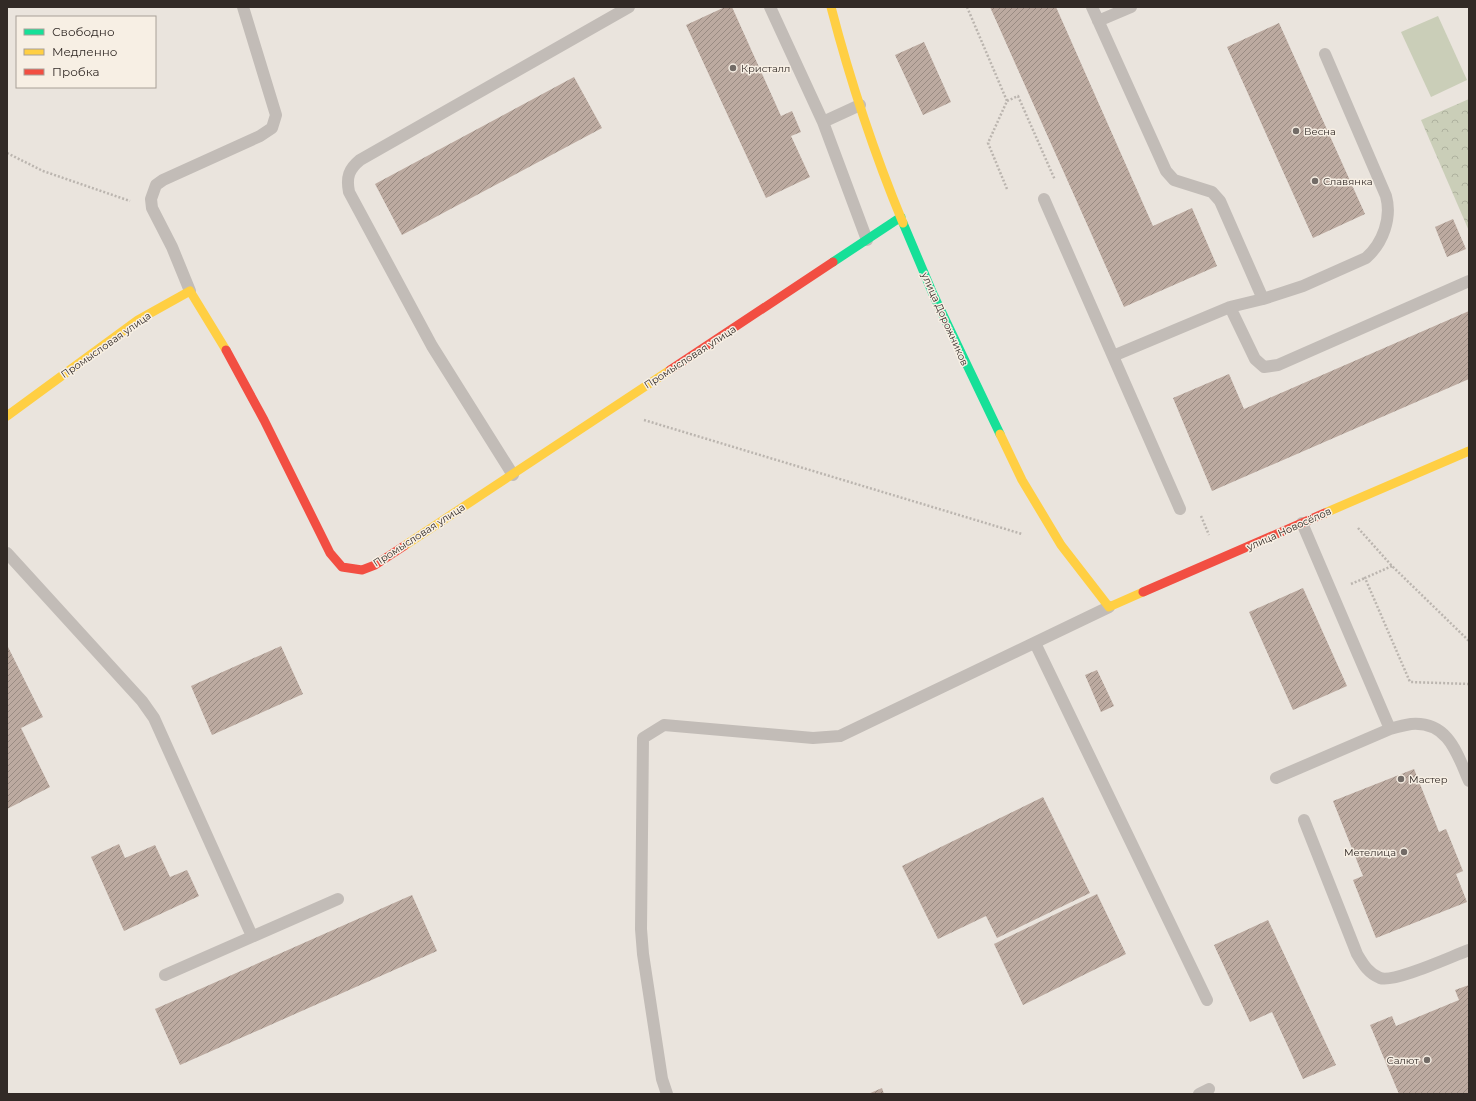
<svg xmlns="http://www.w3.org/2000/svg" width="1476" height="1101" font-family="Montserrat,sans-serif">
<defs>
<pattern id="park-crowns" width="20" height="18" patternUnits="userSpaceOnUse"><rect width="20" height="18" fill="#caceb8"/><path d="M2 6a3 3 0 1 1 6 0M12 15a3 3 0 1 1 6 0" fill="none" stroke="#aeb19e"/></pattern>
<pattern id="building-hatch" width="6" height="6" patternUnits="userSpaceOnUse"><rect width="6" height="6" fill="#bcaaa0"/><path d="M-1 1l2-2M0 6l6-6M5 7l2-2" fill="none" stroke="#998b82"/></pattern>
</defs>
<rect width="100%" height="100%" fill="#eae4dd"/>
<path fill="#caceb8" d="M1438 16 1467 80 1431 97 1401 32Z"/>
<path fill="url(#park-crowns)" d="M1469 99V231L1421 120Z"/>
<path fill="url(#building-hatch)" d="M725 7H732L781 116 792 111 801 132 791 136 810 177 766 198 686 25Z
M990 7H1056L1153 226 1192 208 1217 266 1124 307Z
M1279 23 1365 214 1313 238 1227 47Z
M924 42 951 102 923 115 895 55Z
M574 77 602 128 402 235 375 184Z
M1453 219 1466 249 1447 257 1435 227Z
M1469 311V379L1212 491 1173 398 1229 374 1244 409Z
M1303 588 1347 686 1293 710 1249 612Z
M7 645 43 717 21 728 50 787 7 809Z
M281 646 303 694 212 735 191 686Z
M1097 670 1114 706 1101 712 1085 675Z
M1414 769 1439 832 1446 829 1463 871 1456 874 1467 902 1376 938 1353 880 1363 876 1333 801Z
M1043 797 1090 893 997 938 986 916 938 939 902 866Z
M119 844 125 858 155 845 170 877 187 870 199 896 124 931 91 857Z
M1097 894 1126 954 1023 1005 994 944Z
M412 895 437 951 180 1065 155 1009Z
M1268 920 1336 1065 1303 1079 1272 1012 1250 1022 1214 945Z
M1469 985V1094H1399L1370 1025 1392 1016 1396 1026 1459 1000 1455 990Z
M882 1088 884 1094H868Z"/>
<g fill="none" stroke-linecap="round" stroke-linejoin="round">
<path stroke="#bbb5af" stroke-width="2.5" stroke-dasharray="2 2" stroke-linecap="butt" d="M967 7 1007 101 988 143 1007 189
M1007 101 1018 96 1055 180
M7 153 43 171 130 201
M644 420 1022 534
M1201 516 1209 535
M1358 528 1392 566 1469 641
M1392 566 1365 578 1410 682 1469 684
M1351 584 1365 578"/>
<path stroke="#c2bcb7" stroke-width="12" d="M770 7 823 122 867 240
M1092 7 1166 171 1174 180 1212 192 1220 201 1263 299 1230 307 1113 356
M1098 21 1131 7
M823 122 860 105
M1044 199 1180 509
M190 291 172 247 152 208 151 199 156 185 163 180 260 136 272 128 276 115 243 7
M1263 299 1303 286 1366 258C1383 243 1392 218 1386 196L1325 54
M1230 307 1255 359 1264 367 1278 365 1469 281
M513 475 432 346 349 192C346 177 349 169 360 160L629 7
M1302 523 1390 729C1397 727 1404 725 1411 724 1448 721 1457 753 1469 781
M7 553 142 701 154 718 252 936
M1035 643 1207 1000
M1276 778 1390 729
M1304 820 1357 954C1363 964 1368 973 1380 978 1395 983 1452 956 1469 950
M165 975 338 899
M667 1094 662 1079 643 954 641 929 643 738 664 725 813 738 840 736 1109 607
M1199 1094 1209 1089"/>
<path stroke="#16e098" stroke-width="9" d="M903 223 933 294 1000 434
M833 262 901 217"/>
<path stroke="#ffcf43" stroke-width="9" d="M831 7C850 80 874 153 903 223
M7 416 138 320 190 291 226 350
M1000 434 1022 480 1061 545 1109 607 1143 592
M1325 513 1469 451
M404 546 670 370"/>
<path stroke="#f24e42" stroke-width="9" d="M226 350 264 420 330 553 342 567 362 570 375 565 404 546
M670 370 833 262
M1143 592 1325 513"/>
</g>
<g fill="#726b66" stroke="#f7efe4" stroke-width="1.5">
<circle cx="733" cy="68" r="4"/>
<circle cx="1296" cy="131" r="4"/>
<circle cx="1315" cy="181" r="4"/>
<circle cx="1401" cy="779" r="4"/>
<circle cx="1404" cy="852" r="4"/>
<circle cx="1427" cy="1060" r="4"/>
</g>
<g text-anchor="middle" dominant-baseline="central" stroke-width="3" stroke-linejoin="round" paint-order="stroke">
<g font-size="10" fill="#322a26" stroke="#f7efe4" text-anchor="start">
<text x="741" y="68">Кристалл</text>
<text x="1304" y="131">Весна</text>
<text x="1323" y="181">Славянка</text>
<text x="1409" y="779">Мастер</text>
<text x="1396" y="852" text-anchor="end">Метелица</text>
<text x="1419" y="1060" text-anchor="end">Салют</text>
</g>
<g font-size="10" fill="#322a26" stroke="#f7efe4">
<text transform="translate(945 319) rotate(66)">улица Дорожников</text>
<text transform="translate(106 345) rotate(-35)">Промысловая улица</text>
<text transform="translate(690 357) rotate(-33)">Промысловая улица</text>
<text transform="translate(1289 529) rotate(-24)">улица Новосёлов</text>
<text transform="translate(419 535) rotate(-33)">Промысловая улица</text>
</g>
</g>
<rect width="1476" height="1101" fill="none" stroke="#322a26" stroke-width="16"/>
<rect x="16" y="16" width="140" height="72" fill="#f7efe4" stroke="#a8a098"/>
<rect x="24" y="29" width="20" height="6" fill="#16e098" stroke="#a8a098"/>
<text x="52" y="36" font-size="12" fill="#322a26">Свободно</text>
<rect x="24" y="49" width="20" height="6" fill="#ffcf43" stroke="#a8a098"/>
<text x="52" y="56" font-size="12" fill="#322a26">Медленно</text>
<rect x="24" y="69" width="20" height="6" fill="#f24e42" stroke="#a8a098"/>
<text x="52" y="76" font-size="12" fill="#322a26">Пробка</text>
</svg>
